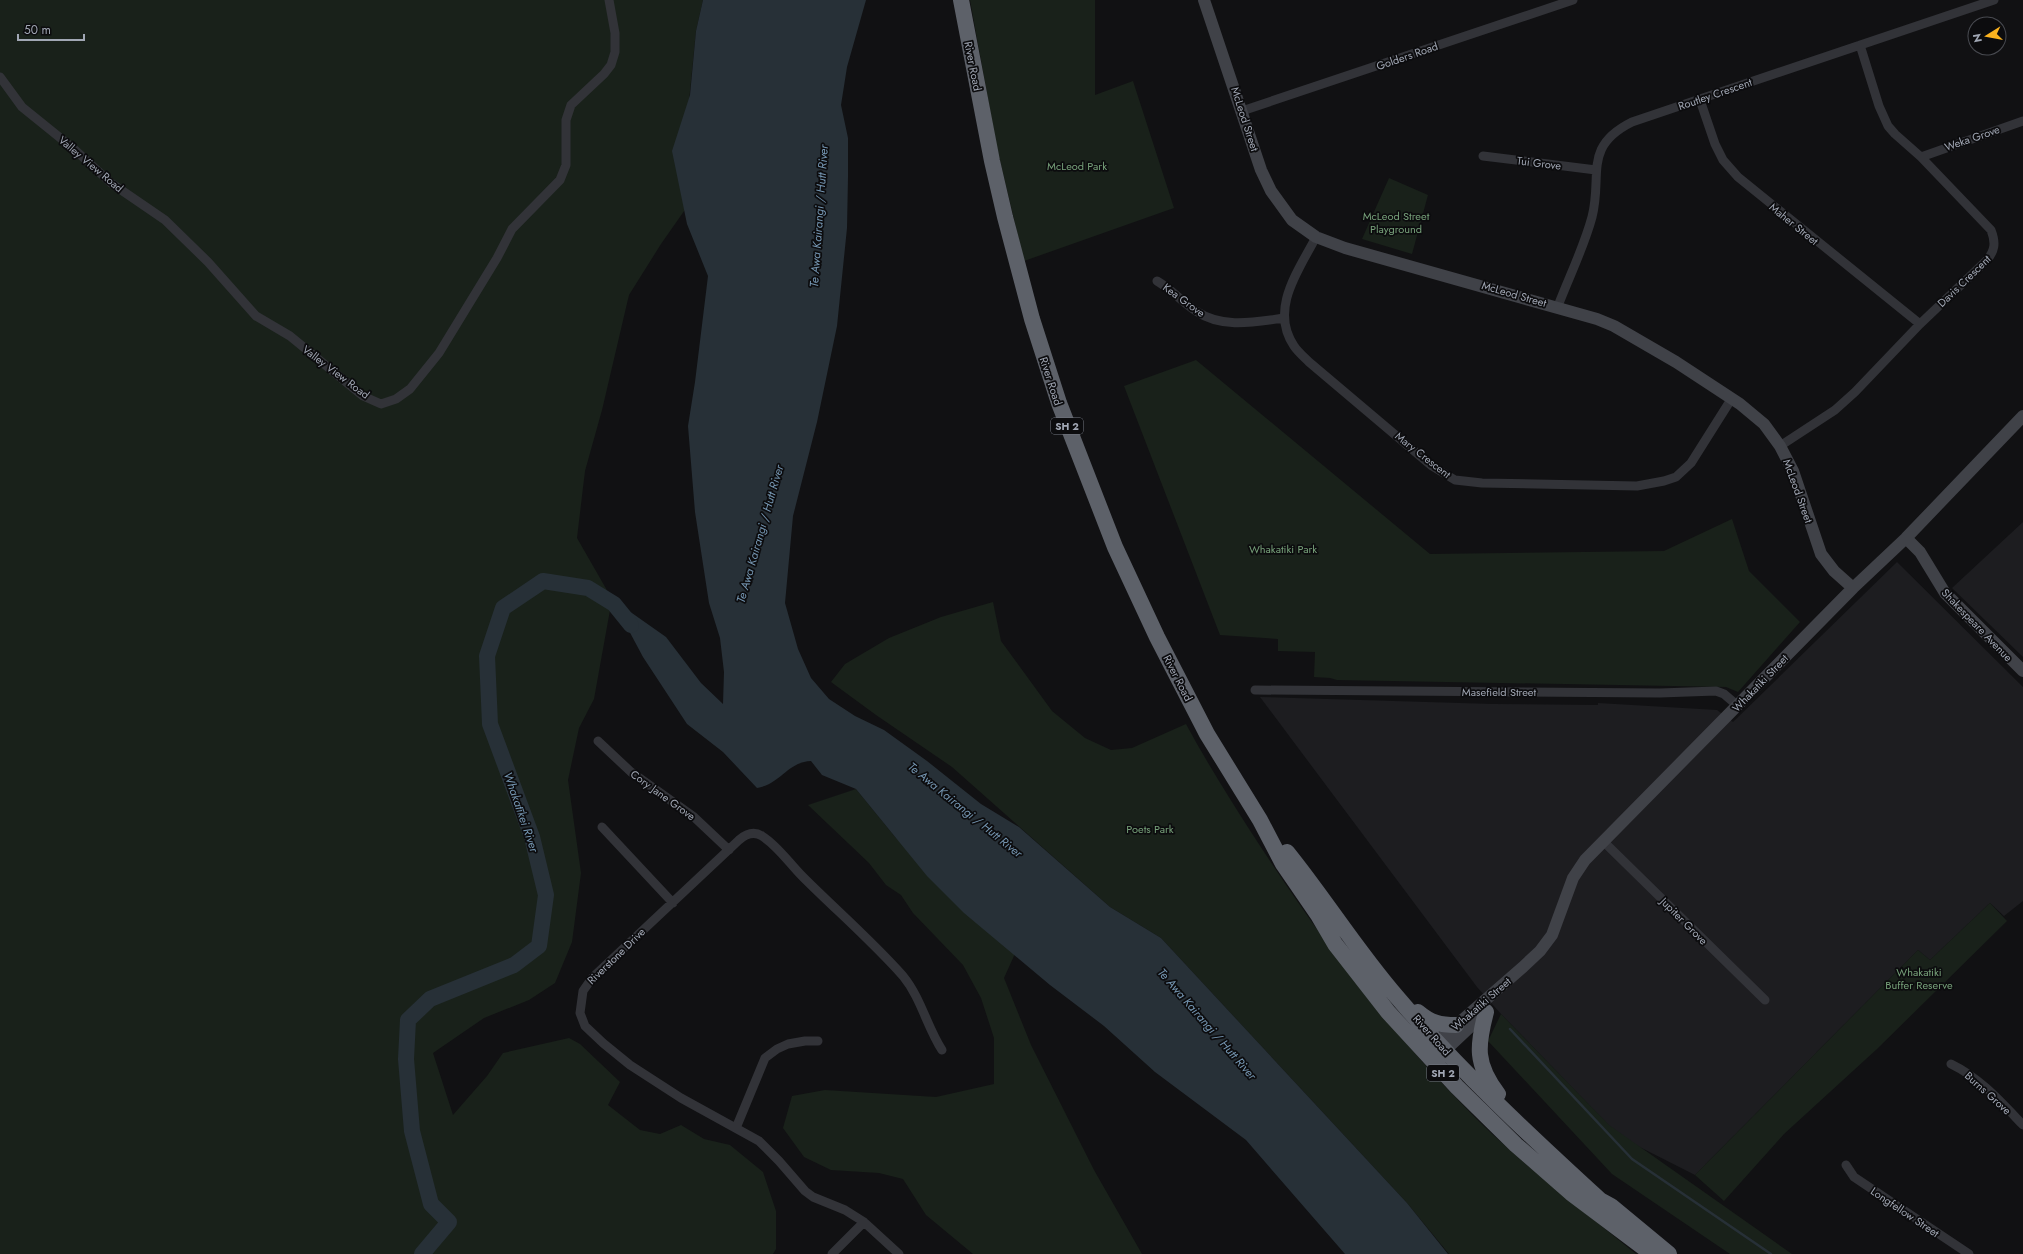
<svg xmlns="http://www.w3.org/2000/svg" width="2023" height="1254" font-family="Jost,sans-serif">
<rect width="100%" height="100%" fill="#111113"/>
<path fill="#1d1d20" d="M2023 522V657L1952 588Z
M1897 562 2023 687V901L2004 916 1990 903 1930 960 1918 950 1695 1175 1620 1137 1501 1014 1477 987 1260 697 1493 704 1598 705V703L1717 710 1733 722Z"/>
<path fill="#19211a" d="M0 0H703L696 31 685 141 689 204 661 244 629 295 602 410 585 471 577 538 612 599 594 699 579 728 568 780 581 873 572 942 555 983 529 1000 484 1018 433 1053 453 1115 487 1076 503 1053 569 1038 580 1044 620 1082 608 1105 640 1130 660 1134 681 1125 704 1139 730 1145 763 1172 776 1211V1249L773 1254H0Z
M970 0H1095V95L1133 81 1174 208 1024 261 997 148Z
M1389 178 1428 195 1412 254 1362 239Z
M1196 360 1430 554 1664 551 1732 519 1749 571 1800 622 1738 692 1726 687 1337 680 1330 678 1314 677 1315 652 1278 651V639L1220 635 1124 386Z
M993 602 1001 641 1052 711 1085 738 1111 750 1132 748 1186 724C1206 761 1228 796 1251 832 1313 928 1380 1020 1460 1102 1513 1158 1576 1205 1636 1254H1449L1407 1203 1161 938 1110 907 952 767 876 715 831 682 845 664 889 638 941 617Z
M856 789 896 838 1018 947 1004 978 1031 1045 1094 1170 1142 1254H973L926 1215 903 1179 879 1173 831 1170 804 1157 783 1128 792 1096 825 1090 936 1097 994 1084V1038L981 998 963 965 913 913 901 895 886 885 869 863 808 805Z
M1990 903 2007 921 1877 1049 1784 1134 1724 1201 1695 1175 1918 950 1930 960Z
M1501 1014 1609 1125 1792 1254H1730L1612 1174 1488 1041Z"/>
<path fill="#273037" d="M703 0H866L847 67 841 105 848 138V177L847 228 837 326 817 422 793 516 785 603 798 649 811 678 829 699 855 716 884 730 927 761 981 804 1019 827 1110 907 1161 938 1407 1203 1448 1254H1345L1246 1140 1155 1072 1104 1026 1050 985 964 913 927 876 856 789 822 775 811 761C787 762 781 784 757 788L723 752 687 724 643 657 612 599 666 637 701 683 723 704 724 672 720 638 709 603 695 512 688 426 695 382 708 276 687 224 672 151 690 95 696 31Z"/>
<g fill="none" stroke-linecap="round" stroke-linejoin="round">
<path stroke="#273037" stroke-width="2.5" d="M1510 1029 1632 1159 1771 1254"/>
<path stroke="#273037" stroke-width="16" d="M422 1254 449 1222 431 1204 412 1131 406 1059 408 1020 430 999 514 965 539 946 546 895 532 837 490 724 487 656 503 608 543 581 588 588 614 604 631 625"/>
<path stroke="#323338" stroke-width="9" d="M0 77 22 107 74 149 111 183 165 220 208 262 256 316 290 336 363 396 381 404 396 399 410 389 439 353 497 258 512 229 560 180 566 165V120L571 105 604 74 611 65 615 52V33L609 0
M1700 100 1715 144 1723 160 1738 177 1920 324
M1242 111 1573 0
M1483 156 1596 170
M1921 157 2023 121
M1316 237C1299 270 1269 309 1294 346 1298 352 1304 357 1309 362L1432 466 1455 480 1482 483 1637 486 1664 481 1676 477 1691 463 1732 398
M1157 281C1171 289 1182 302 1196 311 1222 329 1255 322 1284 318
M1558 306C1569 277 1584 247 1592 217 1603 175 1582 147 1632 122L1994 0
M1780 446 1835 410 1855 392 1920 324 1986 261C1995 251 1996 243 1991 230L1921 157 1895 134 1888 126 1879 106 1860 45
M1255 690 1660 693 1716 691 1724 694 1738 706
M598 741 631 772 694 817 729 850
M602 827 673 903
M1604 842 1765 1000
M1951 1064C1980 1078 2001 1102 2023 1125
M736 1128 765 1058 777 1049 788 1044 805 1041H818
M1846 1165 1854 1177 1969 1254
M832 1254 864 1222
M899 1254 864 1222 845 1210 813 1197 805 1191 779 1161 759 1141 681 1098 630 1065 603 1043 585 1026 580 1013 583 991 592 978 739 840C746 834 754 831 762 836 778 846 789 863 803 877 836 910 872 941 903 976 921 998 927 1027 942 1050"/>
<path stroke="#404248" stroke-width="12" d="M1204 0 1261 170 1271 191 1292 220 1316 237 1345 248 1597 319 1614 326 1676 362 1740 404 1764 424 1780 446 1793 471 1821 554 1834 571 1853 588
M1906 538 1920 552 1945 593 2023 671
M1443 1048 1444 1036 1523 967 1540 951 1552 935 1573 878 1585 860 1853 588 1906 538 2023 416
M1443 1048 1452 1044 1487 1011"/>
<path stroke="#5d6169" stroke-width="16" d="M961 0 992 161 1005 217 1032 319 1059 403 1115 547 1157 637 1207 734 1260 820 1283 864 1318 915 1335 944 1388 1012 1457 1087 1516 1145 1571 1193 1652 1254
M1287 852C1325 899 1357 951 1397 997 1459 1070 1529 1135 1600 1200L1611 1206 1669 1254
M1418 1012C1431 1023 1440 1025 1456 1025
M1486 1012C1477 1046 1475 1064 1498 1094"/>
</g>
<g text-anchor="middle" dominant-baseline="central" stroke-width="3.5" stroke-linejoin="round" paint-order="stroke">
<g fill="#0c0c0e" stroke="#747882" stroke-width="1">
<rect x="1051" y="418" width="32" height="16" rx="3"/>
<rect x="1427" y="1065" width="32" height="16" rx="3"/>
</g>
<g font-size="10" font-weight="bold" fill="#a1a7b4">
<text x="1067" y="426">SH 2</text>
<text x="1443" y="1073">SH 2</text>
</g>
<g font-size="11" fill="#a1a7b4" stroke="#0c0c0e">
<text transform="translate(1407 56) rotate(-19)">Golders Road</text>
<text transform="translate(973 66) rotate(79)">River Road</text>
<text transform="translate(1715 94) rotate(-19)">Routley Crescent</text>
<text transform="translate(1245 119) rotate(72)">McLeod Street</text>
<text transform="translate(1972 138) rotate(-19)">Weka Grove</text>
<text transform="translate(1539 163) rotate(7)">Tui Grove</text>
<text transform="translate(91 164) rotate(40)">Valley View Road</text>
<text transform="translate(1794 224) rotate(39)">Maher Street</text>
<text transform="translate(1964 281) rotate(-44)">Davis Crescent</text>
<text transform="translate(1514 294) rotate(16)">McLeod Street</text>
<text transform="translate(1184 300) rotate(36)">Kea Grove</text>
<text transform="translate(336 372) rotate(37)">Valley View Road</text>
<text transform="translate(1051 381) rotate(72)">River Road</text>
<text transform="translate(1423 455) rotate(38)">Mary Crescent</text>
<text transform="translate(1798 491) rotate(70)">McLeod Street</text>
<text transform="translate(1977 625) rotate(46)">Shakespeare Avenue</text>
<text transform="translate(1178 678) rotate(63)">River Road</text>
<text transform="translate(1760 683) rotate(-46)">Whakatiki Street</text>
<text x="1499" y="692">Masefield Street</text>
<text transform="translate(663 795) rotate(36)">Cory Jane Grove</text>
<text transform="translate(1684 921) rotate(45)">Jupiter Grove</text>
<text transform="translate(616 956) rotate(-44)">Riverstone Drive</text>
<text transform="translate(1481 1004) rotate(-41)">Whakatiki Street</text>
<text transform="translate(1432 1035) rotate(48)">River Road</text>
<text transform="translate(1988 1093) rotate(42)">Burns Grove</text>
<text transform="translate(1905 1212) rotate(34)">Longfellow Street</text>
</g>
<g font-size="11" fill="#77a17a" stroke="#0c0c0e">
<text x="1077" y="166">McLeod Park</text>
<text x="1396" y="216">McLeod Street<tspan x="1396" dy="13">Playground</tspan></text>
<text x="1283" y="549">Whakatiki Park</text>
<text x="1150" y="829">Poets Park</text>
<text x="1919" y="972">Whakatiki<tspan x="1919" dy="13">Buffer Reserve</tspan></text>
</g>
<g font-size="12" font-style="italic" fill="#7596b2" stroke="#0c0c0e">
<text transform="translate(819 216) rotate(-86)">Te Awa Kairangi / Hutt River</text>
<text transform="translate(760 534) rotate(-74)">Te Awa Kairangi / Hutt River</text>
<text transform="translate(965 810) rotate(39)">Te Awa Kairangi / Hutt River</text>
<text transform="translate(521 812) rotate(71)">Whakatīkei River</text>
<text transform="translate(1207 1024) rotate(49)">Te Awa Kairangi / Hutt River</text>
</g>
</g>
<g transform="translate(1987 36) rotate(259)"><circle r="19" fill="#0c0c0e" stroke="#484a50"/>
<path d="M0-3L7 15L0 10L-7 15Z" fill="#fcb31f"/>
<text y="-6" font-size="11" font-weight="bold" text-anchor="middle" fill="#a1a7b4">N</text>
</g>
<path d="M18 34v6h66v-6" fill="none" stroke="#a1a7b4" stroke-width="2"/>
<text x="24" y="34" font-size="12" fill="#a1a7b4" stroke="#0c0c0e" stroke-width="3" paint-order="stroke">50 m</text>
</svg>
